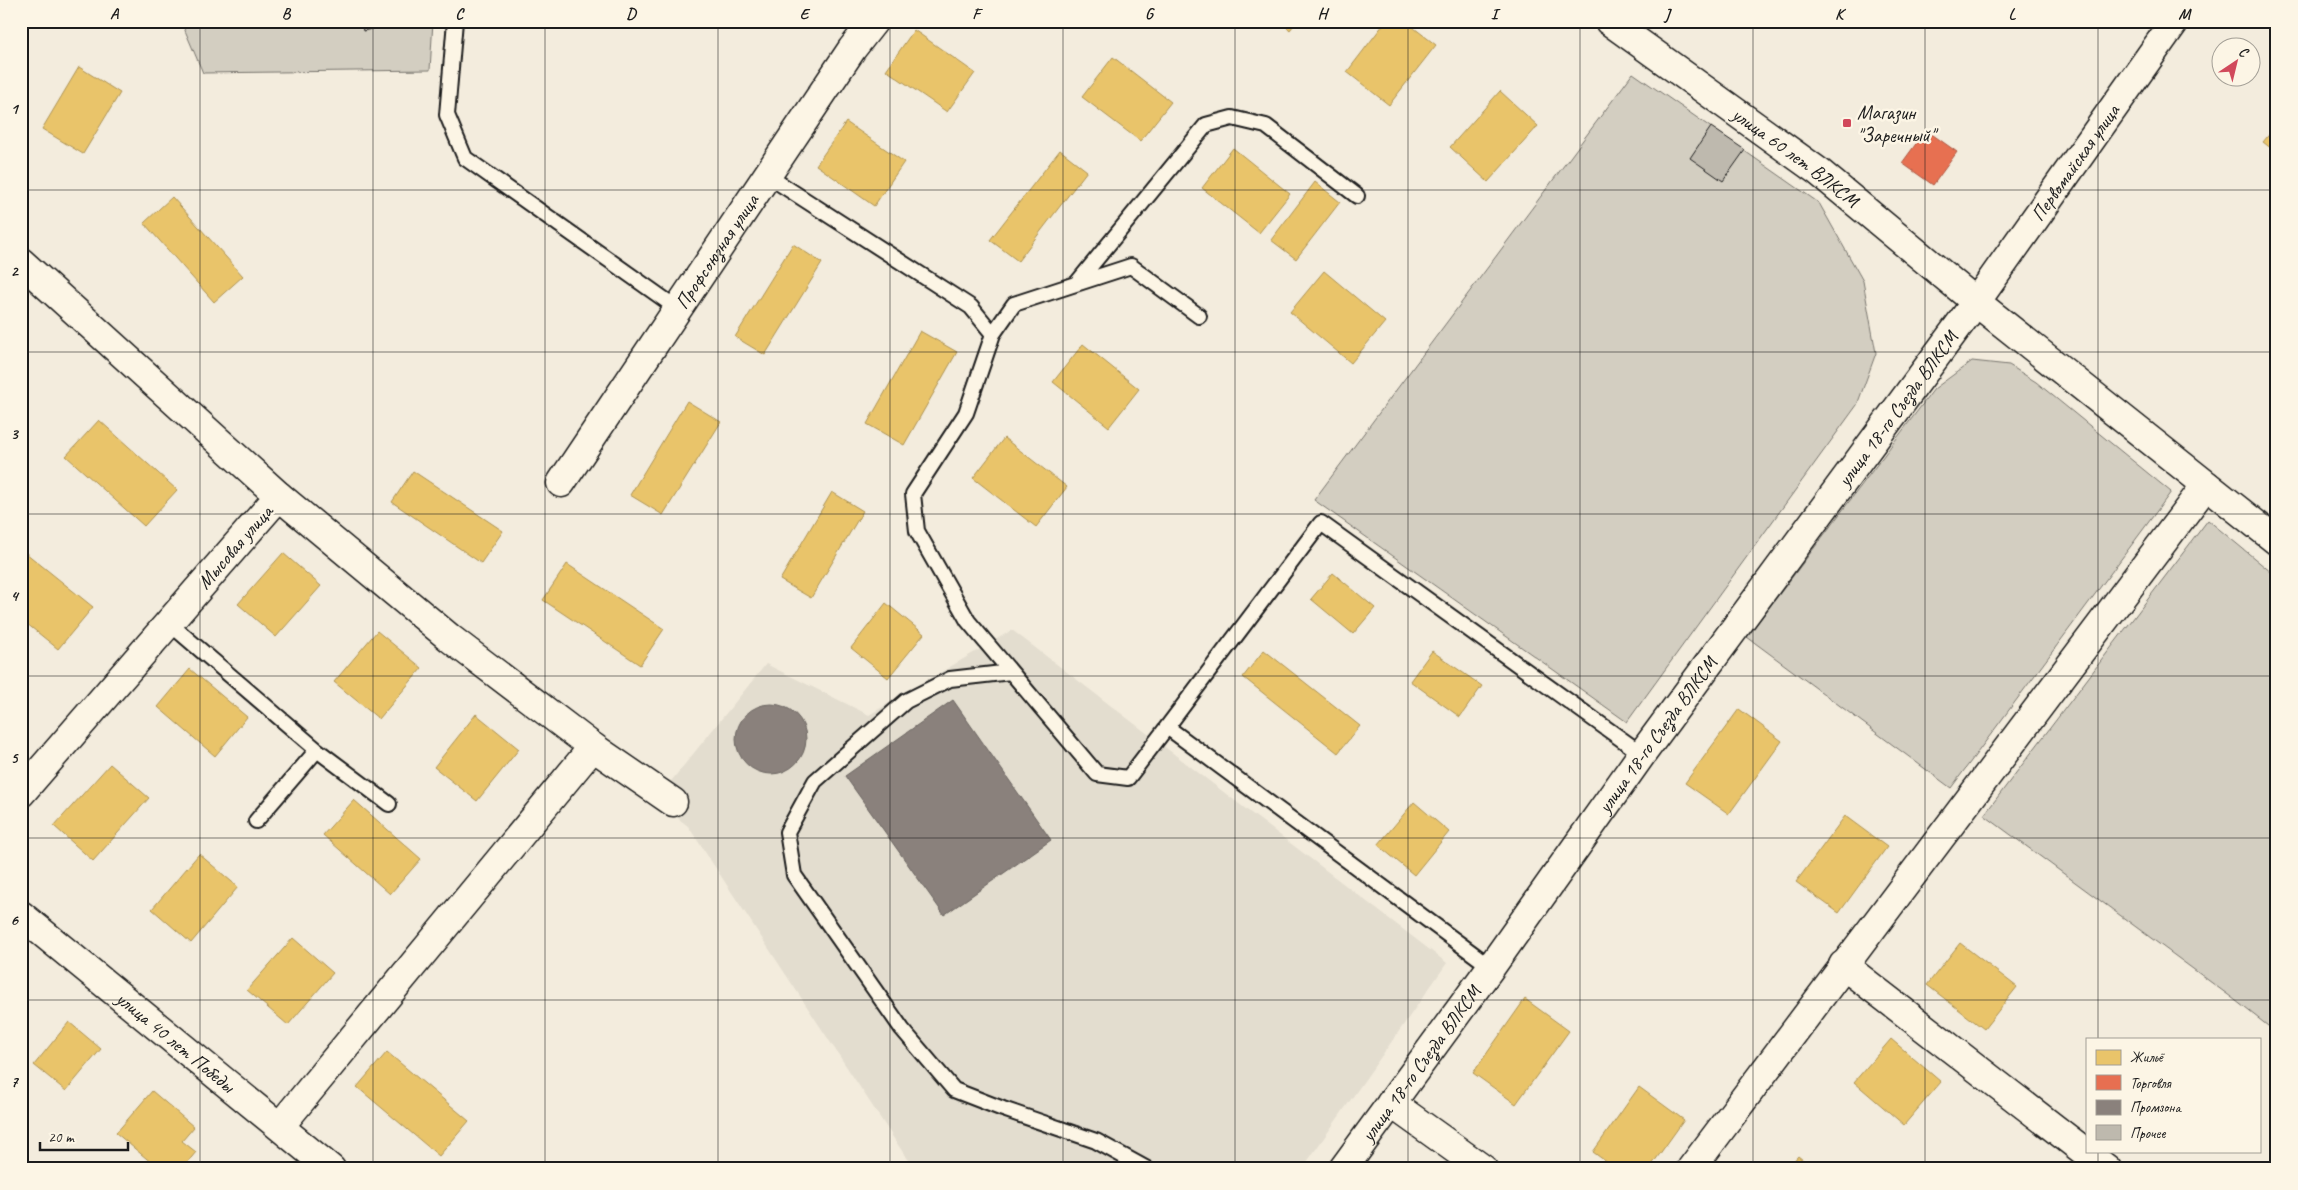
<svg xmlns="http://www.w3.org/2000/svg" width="2298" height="1190" font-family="Caveat,sans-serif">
<rect width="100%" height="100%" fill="#f3ecdd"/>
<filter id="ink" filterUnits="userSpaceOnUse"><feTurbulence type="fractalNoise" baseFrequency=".02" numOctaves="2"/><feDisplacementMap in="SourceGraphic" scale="10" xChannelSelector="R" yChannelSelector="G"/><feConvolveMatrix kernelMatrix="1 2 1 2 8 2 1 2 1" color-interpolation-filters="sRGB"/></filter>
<g filter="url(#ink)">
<path fill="#e3ddcf" d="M1012 630 1447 963 1302 1169H918L906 1157 688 826 655 801 766 664 869 715Z"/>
<path fill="#d3cec1" stroke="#78756e" d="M181 21H433L430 70 203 73Z
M1633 73 1819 203 1863 281 1876 353 1857 405 1627 722 1314 500Z
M1972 361 2009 365 2036 382 2171 492 1951 788 1747 637 1934 389Z
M2208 520 2277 577V1033L2231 997 1984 815Z"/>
<path fill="#e9c46a" stroke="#ac9253" d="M1280 21H1297L1290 30Z
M1386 21H1405L1436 45 1389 105 1347 72Z
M2265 21H2277V30Z
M914 30 975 73 947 112 886 70Z
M1113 57 1171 102 1140 141 1082 97Z
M79 67 120 93 83 154 42 129Z
M1500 91 1538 126 1488 182 1450 147Z
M846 122 904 162 874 206 816 165Z
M2277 125V153L2263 142Z
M1233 148 1290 194 1259 233 1202 188Z
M1060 150 1087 171 1018 261 990 240Z
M1315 182 1340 202 1296 259 1271 240Z
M172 197 243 276 214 302 144 223Z
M793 244 822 263 765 355 735 337Z
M1324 271 1385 322 1351 363 1290 312Z
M920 331 957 352 904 445 867 424Z
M1083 344 1139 389 1109 427 1053 382Z
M687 401 721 422 663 515 630 495Z
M99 420 177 490 144 526 66 456Z
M1004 438 1067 487 1036 527 973 478Z
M413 471 503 531 481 563 392 502Z
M832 492 863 511 811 598 780 580Z
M21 549 93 607 58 649 21 619Z
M283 553 321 586 276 637 238 604Z
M567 564 664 629 640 665 543 600Z
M1333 573 1375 608 1353 634 1311 599Z
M886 603 924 634 888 678 851 648Z
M377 631 422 668 379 719 334 682Z
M1264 650 1360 726 1338 753 1243 677Z
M1432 651 1482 686 1460 717 1410 681Z
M190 669 247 717 215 756 158 707Z
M1739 709 1782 741 1729 814 1685 783Z
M476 714 519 749 477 801 434 767Z
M110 764 149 798 93 861 54 826Z
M354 800 421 859 390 894 323 835Z
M1414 802 1449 832 1414 875 1378 845Z
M1845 816 1887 847 1839 913 1796 882Z
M199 854 238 887 191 943 152 909Z
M293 938 333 973 288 1025 247 990Z
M1960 943 2017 987 1984 1029 1927 985Z
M1525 999 1569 1031 1516 1104 1473 1073Z
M69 1022 101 1049 66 1091 34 1065Z
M1891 1039 1941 1082 1904 1125 1854 1082Z
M387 1052 469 1121 439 1156 357 1087Z
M1639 1087 1684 1120 1649 1169H1616L1593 1152Z
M152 1091 194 1127 182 1141 196 1152 182 1169H159L116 1133Z
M1798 1156 1814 1169H1787Z"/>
<path fill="#e76f51" stroke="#aa5641" d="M1926 130 1957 152 1933 185 1902 163Z"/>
<path fill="#8a817c" stroke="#69635f" d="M953 700 1051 840 944 915 845 776Z
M736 739a35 35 0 1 1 70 0a35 35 0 1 1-70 0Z"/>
<path fill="#beb9ae" stroke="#1c1c1c" d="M361 21H401V22L363 31Z
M1711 127 1745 150 1723 181 1690 158Z"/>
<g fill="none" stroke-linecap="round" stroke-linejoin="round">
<g stroke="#1c1c1c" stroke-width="18">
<path id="lane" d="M455 21 447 115 465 158 678 309
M768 176 971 307 993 334 966 413 913 494 917 531 968 621 1097 774 1128 778 1167 727
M1076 284 1206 125 1232 118 1266 126 1357 196
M993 334 1014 304 1131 266 1199 316
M169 623 317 750 389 804
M1011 672 950 679 906 701 815 781 787 832 794 875 902 1029 954 1090 1003 1109 1096 1141 1147 1169
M256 821 317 750
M1491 967 1167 727 1321 523 1642 754"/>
</g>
<g stroke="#1c1c1c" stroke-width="31">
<g id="street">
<path d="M21 262 279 496 21 793"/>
<path id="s1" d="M1976 302 2175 21"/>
<path id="s2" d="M561 483 852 49 874 21"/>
<path d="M279 496 451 639 593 747 280 1126"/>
<path d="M593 747 673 802"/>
<path d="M1843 965 2107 1169"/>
<path d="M1391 1103 1483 1169"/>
<path d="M1691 1169 2206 485"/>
</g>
</g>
<g stroke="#1c1c1c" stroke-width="31">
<g id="secondary">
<path id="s3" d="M1609 21 1819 172 1976 302 2277 541"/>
<path id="s4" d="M21 915 331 1169"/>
<path id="s5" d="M1343 1169 1491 967 1642 754 1976 302"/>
</g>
</g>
<use href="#lane" stroke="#fcf5e5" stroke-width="14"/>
<use href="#street" stroke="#fcf5e5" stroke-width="28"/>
<use href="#secondary" stroke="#fcf5e5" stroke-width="28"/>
</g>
</g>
<path fill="none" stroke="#1c1c1c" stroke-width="1" stroke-opacity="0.55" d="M200 21V1169M373 21V1169M545 21V1169M718 21V1169M890 21V1169M1063 21V1169M1235 21V1169M1408 21V1169M1580 21V1169M1753 21V1169M1925 21V1169M2098 21V1039M21 190H2277M21 352H2277M21 514H2277M21 676H2277M21 838H2277M21 1000H2277M2098 1151V1169"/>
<rect fill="#d1495b" stroke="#fcf5e5" stroke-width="2" x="1842" y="118" width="10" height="10" rx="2.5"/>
<g text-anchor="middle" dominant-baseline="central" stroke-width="5" stroke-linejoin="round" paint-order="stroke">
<g font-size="20" fill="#1c1c1c" stroke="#fcf5e5" text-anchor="start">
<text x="1857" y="112">Магазин<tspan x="1857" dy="23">"Заречный"</tspan></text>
</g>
<g font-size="20" fill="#1c1c1c" stroke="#fcf5e5">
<text stroke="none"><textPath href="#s3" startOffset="231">улица 60 лет ВЛКСМ</textPath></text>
<text stroke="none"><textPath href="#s1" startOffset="171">Первомайская улица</textPath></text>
<text stroke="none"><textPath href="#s2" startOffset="279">Профсоюзная улица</textPath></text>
<text stroke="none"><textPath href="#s5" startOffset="941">улица 18-го Съезда ВЛКСМ</textPath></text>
<text transform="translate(235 547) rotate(-49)">Мысовая улица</text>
<text stroke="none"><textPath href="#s5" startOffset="536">улица 18-го Съезда ВЛКСМ</textPath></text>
<text stroke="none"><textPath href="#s4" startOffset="200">улица 40 лет Победы</textPath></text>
<text stroke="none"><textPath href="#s5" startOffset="131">улица 18-го Съезда ВЛКСМ</textPath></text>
</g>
</g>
<rect width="2298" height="1190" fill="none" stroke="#fcf5e5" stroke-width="55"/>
<rect x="2086" y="1038" width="175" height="115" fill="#fcf5e5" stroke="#a29e95"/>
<rect x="2096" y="1050" width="25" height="15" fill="#e9c46a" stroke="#a29e95"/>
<text x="2130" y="1062" font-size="15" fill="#1c1c1c">Жильё</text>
<rect x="2096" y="1075" width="25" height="15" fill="#e76f51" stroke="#a29e95"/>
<text x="2130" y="1088" font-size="15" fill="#1c1c1c">Торговля</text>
<rect x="2096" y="1100" width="25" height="15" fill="#8a817c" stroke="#a29e95"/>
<text x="2130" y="1112" font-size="15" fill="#1c1c1c">Промзона</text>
<rect x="2096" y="1125" width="25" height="15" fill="#beb9ae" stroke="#a29e95"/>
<text x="2130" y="1138" font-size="15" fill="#1c1c1c">Прочее</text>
<g transform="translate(2236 62) rotate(35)"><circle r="24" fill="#fcf5e5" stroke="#a29e95"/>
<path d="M0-4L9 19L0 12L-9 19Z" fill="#d1495b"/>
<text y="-8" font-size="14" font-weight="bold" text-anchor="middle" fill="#1c1c1c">С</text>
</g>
<path d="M40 1142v8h88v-8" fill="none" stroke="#1c1c1c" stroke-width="2.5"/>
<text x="48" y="1142" font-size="15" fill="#1c1c1c" stroke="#fcf5e5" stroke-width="4" paint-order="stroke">20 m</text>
<rect x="28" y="28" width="2242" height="1134" fill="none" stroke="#1c1c1c" stroke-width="2"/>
<g font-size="16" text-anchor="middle" font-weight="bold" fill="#1c1c1c">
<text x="114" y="19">A</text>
<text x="286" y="19">B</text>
<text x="459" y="19">C</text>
<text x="631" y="19">D</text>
<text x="804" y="19">E</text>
<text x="976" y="19">F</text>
<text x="1149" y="19">G</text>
<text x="1322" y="19">H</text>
<text x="1494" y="19">I</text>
<text x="1667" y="19">J</text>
<text x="1839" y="19">K</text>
<text x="2012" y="19">L</text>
<text x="2184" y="19">M</text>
<text x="14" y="114">1</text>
<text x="14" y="276">2</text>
<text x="14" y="439">3</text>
<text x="14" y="601">4</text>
<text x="14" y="763">5</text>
<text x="14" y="925">6</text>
<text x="14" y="1087">7</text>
</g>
</svg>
